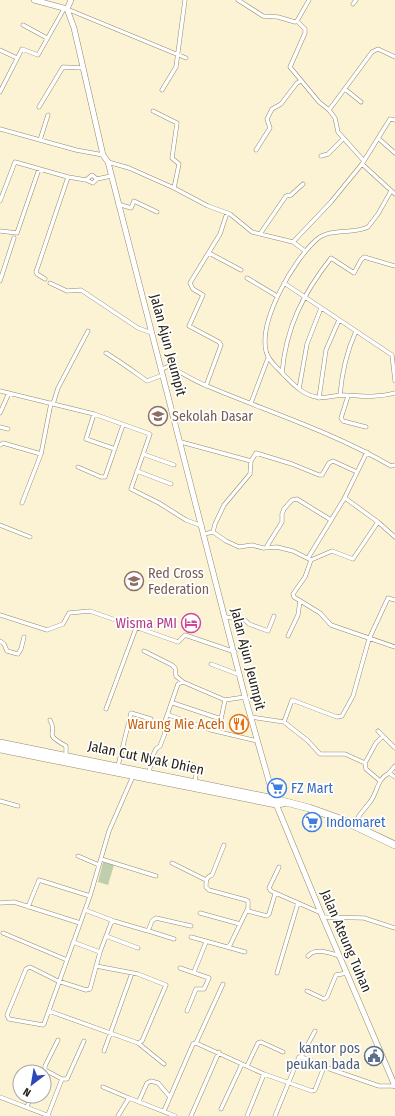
<svg xmlns="http://www.w3.org/2000/svg" width="395" height="1116" font-family="'Fira Sans Condensed',sans-serif">
<rect width="100%" height="100%" fill="#fcf3d4"/>
<path fill="#bfceac" d="M103 862 114 865 108 885 98 882Z"/>
<g fill="none" stroke-linecap="round" stroke-linejoin="round">
<g stroke="#938a6e" stroke-width="4.5">
<path id="street" d="M238 0 263 16 278 17 295 22 297 21 309 0
M353 4 356 0
M67 9 186 58
M297 21 305 29V33L290 67 319 102 329 110
M23 25 47 38
M0 50 17 58
M345 89 361 102
M162 90 176 67 185 0
M0 92 22 49 38 55 64 9
M39 107 63 67 83 68
M153 111 177 123 172 158 179 164 174 188
M395 120 390 119 362 164 395 194
M0 129 76 150 103 155
M378 138 395 153
M40 140 48 115
M256 150 270 128 267 119 272 109 281 104 297 83 301 81
M321 156 328 154 343 139
M364 161 338 132 335 118 329 110 372 52 378 49 395 57
M108 162 129 168 174 188 208 206 230 214 252 232 293 242 305 251
M97 179 93 183 86 180 92 175 97 179 111 176
M391 191 378 214 368 227C351 235 331 227 316 240 293 261 259 320 266 351 268 361 278 368 284 375 294 385 302 394 316 397 325 399 335 395 344 395 361 396 378 398 395 393
M0 201 15 162 68 177 86 180
M118 204 131 208 134 201 157 212
M0 231 17 233 39 169
M260 234 286 196 291 195 303 184
M293 242 331 202 362 164
M209 253 241 270
M247 278 277 296
M45 279 37 274 36 272 68 177
M0 281 14 238
M50 283 67 291 81 290 138 328 152 333
M284 283 392 355 395 381
M106 353C121 362 133 371 147 381L163 375
M162 369 169 366C182 373 194 381 207 386 269 412 333 432 391 466L395 465
M282 373C286 327 303 294 331 258L354 273 361 260 364 257 395 266
M206 386 221 345 219 342 189 326 203 295 193 289 190 283 220 234 227 213
M299 389 307 344 321 308
M0 391 94 414 150 434 131 489 159 503 186 520 202 526
M340 395C342 372 346 353 356 331
M348 396 341 418 343 421 366 427
M319 398 326 350 339 320
M251 403 268 358
M53 404 58 388 88 331
M0 413 9 393
M94 414 86 439 115 449
M0 427 8 429
M181 442 251 461 256 453 292 464 319 475H322L329 463 333 461 357 472
M0 445 3 443 41 454
M143 454 174 465
M78 467 101 477H105L123 425
M137 471 171 484
M345 498 378 522 395 537
M22 503 41 454 51 403
M0 525 30 537
M213 532 215 524 224 505 250 474 251 461
M204 534 213 532 226 541 239 547 252 545 263 548 277 547 293 551 311 560 305 577 293 594 294 597 320 613 331 625 395 647
M267 546 282 522V514L284 509 292 500 297 499 331 520
M308 558 344 499 367 452
M311 560 332 551 353 559 378 522
M0 615 47 630 63 624 69 613 90 611 178 642 185 635 235 652
M226 617 245 620 249 624 268 631 274 616
M288 636 298 615 300 601
M0 641 4 644 7 651 18 654 21 649 24 637
M144 651 172 665 175 668 176 676 183 682
M211 664 240 675
M173 703 221 719 225 700
M106 709 136 628
M169 715 211 730 257 741
M251 717 284 722 307 740 320 754H345L365 763 366 769 379 780
M50 720C59 736 41 732 66 746V755
M284 722 292 700 337 717 342 716 353 696 369 639 388 598 395 600
M378 731 383 736
M188 763 197 767 195 782
M365 763 376 743 383 736 395 748
M118 766 131 713 151 719
M149 772 153 755 156 749 160 746 165 733 164 724 178 684 183 682 225 700 245 697
M389 773 395 766
M0 801 18 806
M353 825C359 815 363 810 370 802 378 792 376 780 389 773L395 777
M224 845 212 875C206 877 206 881 206 887L209 890 246 900 248 901V911L267 916 269 914 275 894
M78 856 99 865
M101 859 156 876
M172 863 206 880
M279 867 269 888 271 891 321 913
M0 903 14 902 80 923
M28 907 39 880 90 896
M85 910 114 921
M200 913 240 924
M322 917 364 918 395 928
M149 931 174 939
M3 933 67 960
M106 936 138 948
M191 937 227 947 230 945 247 910
M73 942 100 952 90 989 86 990 58 981 30 967 26 969 7 1015 9 1019 43 1025 44 1024 90 896 109 831 133 776
M227 947 245 952
M100 952 111 923 114 921 148 931 152 921 156 918 191 926
M308 956C316 947 329 953 340 956
M180 968 209 978 204 989H196L187 1011
M194 972 206 942
M277 973 298 903
M307 991 324 999 327 997 336 975 347 973
M49 1011 138 1043 142 1041 166 985 138 974 96 966
M138 1043 164 1064
M196 1043 223 984
M104 1051 132 973
M301 1057 321 1064 324 1067
M247 1066 258 1043 261 1042 283 1052
M62 1079H67L84 1041
M103 1087 129 1098
M0 1097 49 1116
M139 1101 147 1083 151 1081 158 1083 170 1097
M27 1107 31 1096
M221 1109 242 1064
M164 1111 193 1044 196 1043 264 1074 312 1091 315 1090 324 1067 379 1086H395
M48 1115 62 1079 45 1070V1066L58 1040
M118 1116 129 1098 175 1116
M191 1116 219 1052
M247 1116 264 1074
M275 1116 299 1057H301L315 1031"/>
</g>
<g stroke="#938a6e" stroke-width="6">
<path id="secondary" d="M34 0 67 9
M67 9 74 28 103 155 108 162 245 697 274 799 321 913 395 1086
M67 9 71 0"/>
</g>
<g stroke="#938a6e" stroke-width="8">
<path id="highway" d="M0 743 274 799 309 808 340 819 395 845
M0 749 276 804 283 803"/>
</g>
<use href="#street" stroke="#fff" stroke-width="3.5"/>
<use href="#secondary" stroke="#fff" stroke-width="5"/>
<use href="#highway" stroke="#fff" stroke-width="7"/>
</g>
<defs>
<g id="school-ring" transform="scale(1)"><circle r="9.5" fill="#fff" stroke="#8d6e63" stroke-width="1.5"/><path d="M0-5L7-2L0 1L-7-2ZM-4 1L0 2.5L4 1V4Q0 6-4 4Z" fill="#8d6e63"/></g>
<g id="hotel-ring" transform="scale(1)"><circle r="9.5" fill="#fff" stroke="#d1479c" stroke-width="1.5"/><path d="M-6-4.5h1.5V1H6V5H4.5V3h-9V5H-6ZM-4 0a1.8 1.8 0 1 1 3.6 0ZM.5 0V-2.5h3Q6-2.5 6 0Z" fill="#d1479c"/></g>
<g id="restaurant-ring" transform="scale(1)"><circle r="9.5" fill="#fff" stroke="#e8710a" stroke-width="1.5"/><path d="M-5-6h1v4h1v-4h1v4h1v-4h1v5L-1.5 .5V6h-2V.5L-5-1ZM5-6V6H3V1.5H1.5Q1.5-4 5-6Z" fill="#e8710a"/></g>
<g id="supermarket-ring" transform="scale(1)"><circle r="9.5" fill="#fff" stroke="#3f7fe0" stroke-width="1.5"/><path d="M-6-5.5h2.5l.6 2H6L4.5 2H-2.5L-4.4-4H-6ZM-1.5 3.2a1.3 1.3 0 1 0 .1 0ZM3 3.2a1.3 1.3 0 1 0 .1 0Z" fill="#3f7fe0"/></g>
<g id="civic-ring" transform="scale(1)"><circle r="9.5" fill="#fff" stroke="#5c6f8a" stroke-width="1.5"/><path d="M-.6-6.5H3V-4.5H.6V-3L4-1V1h2V6H-6V1h2V-1L-.6-3ZM-1.2 2.5V6h2.4V2.5Z" fill="#5c6f8a"/></g>
</defs>
<g fill-rule="evenodd">
<use href="#school-ring" x="158" y="416"/>
<use href="#school-ring" x="134" y="581"/>
<use href="#hotel-ring" x="191" y="623"/>
<use href="#restaurant-ring" x="239" y="724"/>
<use href="#supermarket-ring" x="277" y="788"/>
<use href="#supermarket-ring" x="312" y="822"/>
<use href="#civic-ring" x="374" y="1056"/>
</g>
<g text-anchor="middle" dominant-baseline="central" stroke-width="3.5" stroke-linejoin="round" paint-order="stroke">
<g font-size="14" fill="#262318" stroke="#fff">
<text transform="translate(168 345) rotate(75)">Jalan Ajun Jeumpit</text>
<text transform="translate(248 659) rotate(76)">Jalan Ajun Jeumpit</text>
<text transform="translate(146 758) rotate(12)">Jalan Cut Nyak Dhien</text>
<text transform="translate(346 941) rotate(67)">Jalan Ateung Tuhan</text>
</g>
<g font-size="14" fill="#785e54" stroke="#fff" text-anchor="start">
<text x="172" y="416">Sekolah Dasar</text>
<text x="148" y="573">Red Cross<tspan x="148" dy="16">Federation</tspan></text>
</g>
<g font-size="14" fill="#b23c85" stroke="#fff" text-anchor="end">
<text x="177" y="623">Wisma PMI</text>
</g>
<g font-size="14" fill="#c56008" stroke="#fff" text-anchor="end">
<text x="225" y="724">Warung Mie Aceh</text>
</g>
<g font-size="14" fill="#366cbe" stroke="#fff" text-anchor="start">
<text x="291" y="788">FZ Mart</text>
<text x="326" y="822">Indomaret</text>
</g>
<g font-size="14" fill="#4e5e75" stroke="#fff" text-anchor="end">
<text x="360" y="1048">kantor pos<tspan x="360" dy="16">peukan bada</tspan></text>
</g>
</g>
<g transform="translate(32 1084) rotate(211)"><circle r="19" fill="#ffffff" stroke="#a8a7a3"/>
<path d="M0-3L7 15L0 10L-7 15Z" fill="#2d47b8"/>
<text y="-6" font-size="11" font-weight="bold" text-anchor="middle" fill="#262318">N</text>
</g>
</svg>
